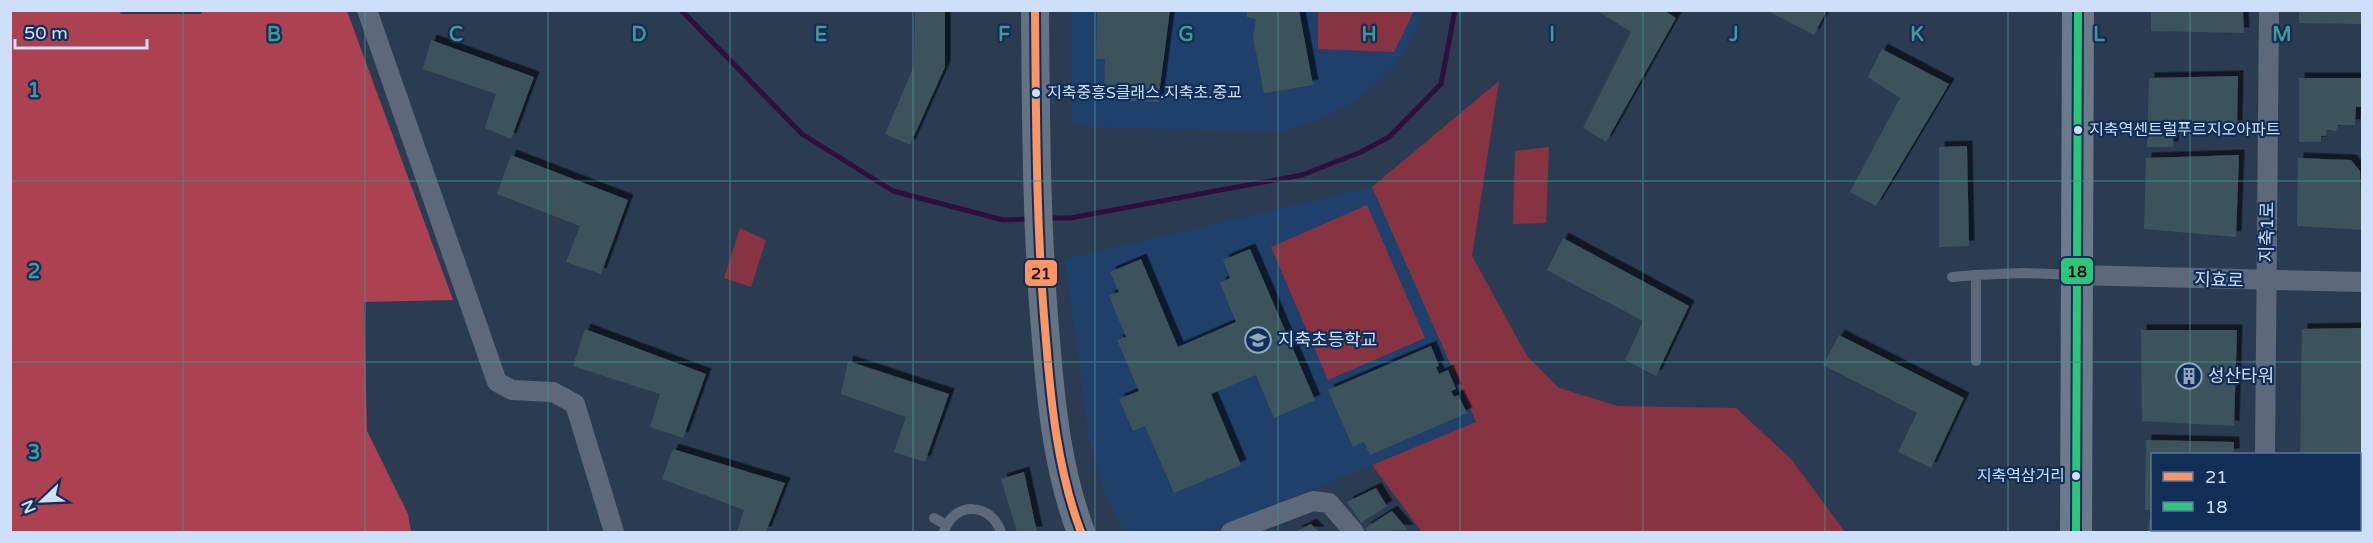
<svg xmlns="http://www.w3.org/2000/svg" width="2373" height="543" font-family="'Varela Round','Noto Sans KR',sans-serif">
<defs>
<filter id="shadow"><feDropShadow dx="5.5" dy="-5.5" stdDeviation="0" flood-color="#0009"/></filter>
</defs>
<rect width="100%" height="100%" fill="#2b3c52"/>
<path fill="#20406c" d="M1072 11H1423L1416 31 1395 65 1374 85 1351 104 1316 120 1279 132 1071 126Z
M1372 187 1476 422 1207 532H1124L1103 488 1089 438 1065 259Z"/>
<path fill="#883341" d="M1318 11V10L1414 11 1394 52 1318 49Z
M1499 81 1472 256 1527 356 1559 388 1618 406 1736 408 1792 460 1845 532H1422L1372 465 1476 422 1372 187Z
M1549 147 1546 223 1513 224 1515 151Z
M1367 205 1425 338 1328 380 1271 247Z
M740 228 766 240 751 287 724 278Z"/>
<path fill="#ab4151" d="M119 10 121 14H202L201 10 347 11 453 300 364 302 367 431 408 514 411 532H11V11Z"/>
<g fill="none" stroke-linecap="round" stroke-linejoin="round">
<path stroke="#300e3d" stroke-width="5" d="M681 10 802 134 893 191 1003 220 1030 219
M1046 218H1070L1302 175 1361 152 1389 137 1441 84 1455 10"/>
</g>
<path fill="#3e525c" filter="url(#shadow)" d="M915 10H945V67L910 145 885 134 914 66Z
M1097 10H1170L1158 102 1113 100V90H1104L1105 59H1096Z
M1247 10H1299L1313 85 1264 93 1253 37 1256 19 1247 17Z
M1596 10H1663L1676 18 1606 142 1583 128 1631 32Z
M1766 10H1827L1814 35Z
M2151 10H2243L2244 33 2151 31Z
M2299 10H2362V24L2299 23Z
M431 40 534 77 511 139 485 128 496 94 423 69Z
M1882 49 1949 84 1876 206 1850 192 1900 98 1868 77Z
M2238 76 2237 126H2174L2173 147H2147L2149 78Z
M2299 78H2362V107H2356L2355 125H2338L2336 131 2327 130 2326 136H2321V142H2299Z
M1967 146 1969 246 1939 247V147Z
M511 155 628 200 601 274 566 262 580 226 497 194Z
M2239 155 2236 237 2144 229 2146 158Z
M2298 158 2351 160 2360 171 2362 230 2297 226Z
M1563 238 1689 306 1656 376 1625 360 1643 321 1547 270Z
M1250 249 1315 400 1274 418 1256 375 1211 394 1241 465 1174 493 1145 426 1133 431 1119 399 1139 391 1117 340 1126 337 1109 296 1119 292 1110 272 1141 259 1178 347 1236 322 1220 283 1230 278 1223 260Z
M2362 328V486H2360V454H2300L2302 329Z
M585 329 706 374 683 438 650 427 660 394 573 366Z
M2141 330H2237L2234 426 2142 421Z
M1839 335 1964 398 1931 468 1898 452 1917 413 1823 365Z
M1431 346 1439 366 1436 367 1439 374 1448 370 1456 389 1451 391 1454 397 1458 395 1467 413 1370 455 1364 442 1353 447 1328 390Z
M848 361 949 394 925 462 894 452 906 417 841 394Z
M2146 440 2234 442V454H2152V510H2145Z
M673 449 785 483 766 532H737L744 510 662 479Z
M1024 472 1037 532H1017L1001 479Z
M1376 488 1387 506 1361 523 1347 502Z
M1392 511 1408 530 1368 532 1365 528Z
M2149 519H2152V530H2231V532H2148Z
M1311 524 1319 532H1295Z"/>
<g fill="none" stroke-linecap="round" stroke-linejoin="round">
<path stroke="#5d697a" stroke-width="10" d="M1952 277 1976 275
M1976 361V275L2024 273 2075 275
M934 518 946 525
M944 532C953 501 991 502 1001 532"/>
<path stroke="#5d697a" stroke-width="20" d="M367 10 497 382 512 390 553 392 575 404 614 532
M2075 275 2362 282
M2265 454 2269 10
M1231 532 1313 501 1329 503 1354 532
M2264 532V530"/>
<path stroke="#657283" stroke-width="28" d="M1035 10C1036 121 1036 230 1046 340 1051 404 1058 472 1081 532"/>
<path stroke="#6d7a8c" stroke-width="32" d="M2076 532 2078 10"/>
<g stroke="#112e56" stroke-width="12">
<path id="bus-1" d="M1035 10C1036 121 1036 230 1046 340 1051 404 1058 472 1081 532"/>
</g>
<g stroke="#112e56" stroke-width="12">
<path id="bus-2" d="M2076 532 2078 10"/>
</g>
<use href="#bus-1" stroke="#fb9564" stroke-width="8"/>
<use href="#bus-2" stroke="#2dc577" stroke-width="8"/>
</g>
<path fill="none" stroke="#489698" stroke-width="1.5" stroke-opacity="0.55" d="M183 10V532M365 10V532M548 10V532M730 10V532M913 10V532M1095 10V532M1278 10V532M1460 10V532M1643 10V532M1825 10V532M2008 10V532M2190 10V454M10 181H2362M10 362H2362M2190 530V532"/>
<defs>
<g id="school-ring" transform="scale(1.35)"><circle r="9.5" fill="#112e56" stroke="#94a6bf" stroke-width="1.5"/><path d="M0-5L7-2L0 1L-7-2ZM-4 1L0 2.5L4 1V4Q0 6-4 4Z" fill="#94a6bf"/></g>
<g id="building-ring" transform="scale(1.35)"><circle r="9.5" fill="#112e56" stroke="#94a6bf" stroke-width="1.5"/><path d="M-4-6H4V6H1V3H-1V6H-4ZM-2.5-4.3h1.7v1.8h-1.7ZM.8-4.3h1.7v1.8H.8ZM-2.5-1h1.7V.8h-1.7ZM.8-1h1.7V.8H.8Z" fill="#94a6bf"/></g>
</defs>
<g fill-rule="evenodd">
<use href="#school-ring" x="1258" y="340"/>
<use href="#building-ring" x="2189" y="376"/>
</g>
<g fill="#cddff9" stroke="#112e56" stroke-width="2">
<circle cx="1036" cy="93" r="5"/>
<circle cx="2078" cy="130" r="5"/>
<circle cx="2076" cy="476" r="5"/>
</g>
<g text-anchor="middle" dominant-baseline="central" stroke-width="4.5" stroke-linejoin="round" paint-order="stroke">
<g font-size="16" fill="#cddff9" stroke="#112e56" text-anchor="start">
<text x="1047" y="93">지축중흥S클래스.지축초.중교</text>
<text x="2089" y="130">지축역센트럴푸르지오아파트</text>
<text x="2065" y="476" text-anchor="end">지축역삼거리</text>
</g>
<g font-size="18" fill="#cddff9" stroke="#112e56">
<text transform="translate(2267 232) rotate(-89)">지축1로</text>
<text transform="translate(2219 280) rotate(2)">지효로</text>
</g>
<g font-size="18" fill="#cddff9" stroke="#112e56" text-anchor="start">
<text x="1278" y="340">지축초등학교</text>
<text x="2208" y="376">성산타워</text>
</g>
</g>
<g font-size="20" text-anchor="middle" font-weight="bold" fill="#489698" stroke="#112e56" stroke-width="4.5" stroke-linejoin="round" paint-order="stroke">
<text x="274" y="41">B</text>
<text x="456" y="41">C</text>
<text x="639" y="41">D</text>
<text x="821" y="41">E</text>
<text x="1004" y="41">F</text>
<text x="1186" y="41">G</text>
<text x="1369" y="41">H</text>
<text x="1552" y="41">I</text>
<text x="1734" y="41">J</text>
<text x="1917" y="41">K</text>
<text x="2099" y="41">L</text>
<text x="2282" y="41">M</text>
<text x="34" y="97">1</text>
<text x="34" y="278">2</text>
<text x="34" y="459">3</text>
</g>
<g stroke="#112e56" stroke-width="2">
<rect x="2060" y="257" width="34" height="28" rx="6" fill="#2dc577"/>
<rect x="1024" y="259" width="34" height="28" rx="6" fill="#fb9564"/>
</g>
<g font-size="16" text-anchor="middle" font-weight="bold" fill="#111">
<text x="2077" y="277">18</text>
<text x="1041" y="279">21</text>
</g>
<rect width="2373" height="543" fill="none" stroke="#cddff9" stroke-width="24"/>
<rect x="2151" y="453" width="210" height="78" fill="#112e56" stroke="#5c7597" stroke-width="1.5"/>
<rect x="2163" y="472" width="30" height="9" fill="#fb9564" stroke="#5c7597" stroke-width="1.5"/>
<text x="2205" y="483" font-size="18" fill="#cddff9">21</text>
<rect x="2163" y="502" width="30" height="9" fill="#2dc577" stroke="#5c7597" stroke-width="1.5"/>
<text x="2205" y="513" font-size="18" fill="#cddff9">18</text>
<g transform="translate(42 501) rotate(247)" stroke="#112e56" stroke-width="4.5" paint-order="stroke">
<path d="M0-4.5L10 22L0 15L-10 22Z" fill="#cddff9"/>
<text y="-9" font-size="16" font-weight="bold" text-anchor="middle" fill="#cddff9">N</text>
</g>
<path d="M15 39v9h132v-9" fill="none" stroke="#cddff9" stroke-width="3"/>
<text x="24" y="39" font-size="18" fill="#cddff9" stroke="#112e56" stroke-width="4.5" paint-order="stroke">50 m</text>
</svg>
